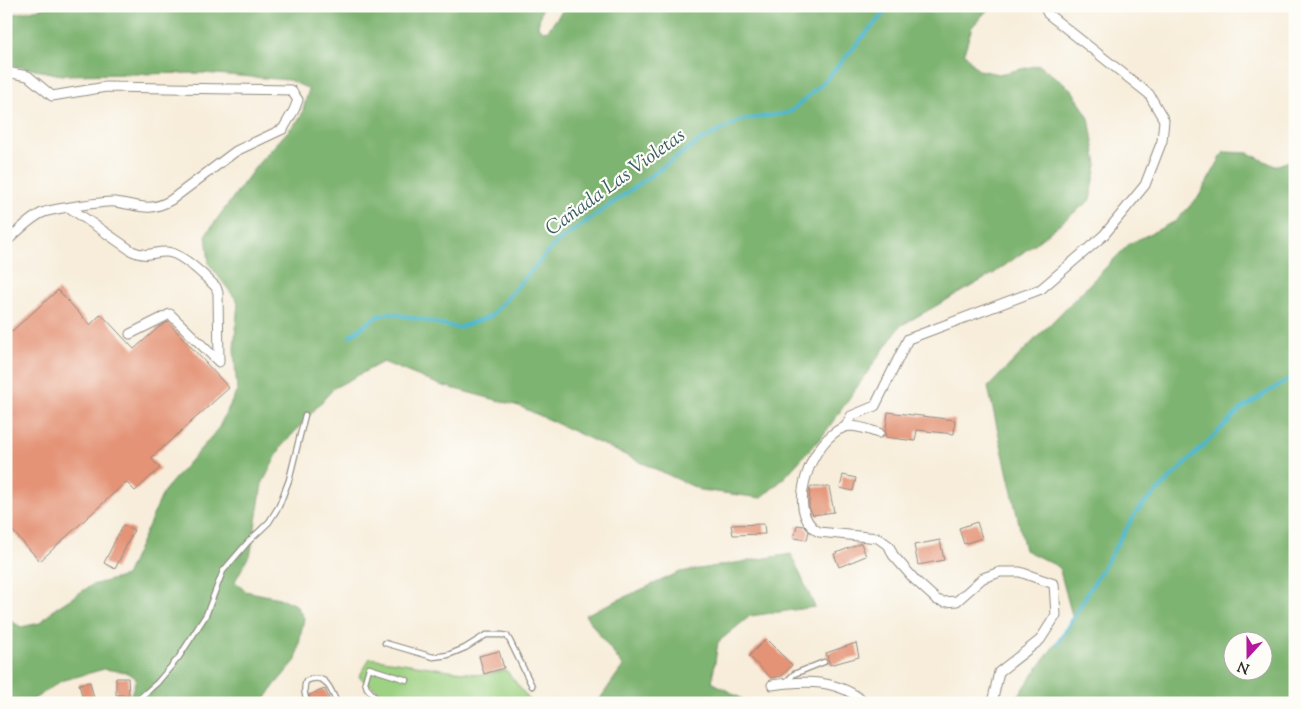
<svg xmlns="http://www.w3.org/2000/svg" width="1301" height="709" font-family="'Sorts Mill Goudy',serif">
<rect width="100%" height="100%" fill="#fdfcf7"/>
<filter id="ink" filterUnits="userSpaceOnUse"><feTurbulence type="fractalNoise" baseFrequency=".02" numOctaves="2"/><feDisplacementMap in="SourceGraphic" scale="10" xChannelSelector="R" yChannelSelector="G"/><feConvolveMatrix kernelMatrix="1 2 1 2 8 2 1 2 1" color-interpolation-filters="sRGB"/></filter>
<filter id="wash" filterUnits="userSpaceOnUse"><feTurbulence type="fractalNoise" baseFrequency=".0096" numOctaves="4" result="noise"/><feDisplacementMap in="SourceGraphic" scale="20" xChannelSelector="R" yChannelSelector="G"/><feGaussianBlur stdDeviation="1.12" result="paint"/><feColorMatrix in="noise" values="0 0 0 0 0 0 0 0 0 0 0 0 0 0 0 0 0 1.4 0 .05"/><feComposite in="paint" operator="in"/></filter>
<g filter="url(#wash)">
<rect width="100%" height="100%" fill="#f7edda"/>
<path fill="#9ed283" stroke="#647e57" d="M370 658 482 675 506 670 532 703H396L359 677Z"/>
<path fill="#7eb471" stroke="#54704e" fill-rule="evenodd" d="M53 6H542L538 27 543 31 548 30 566 6H682L712 8 714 6H991L972 27 964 53 978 70 999 74 1039 65 1072 90 1089 118 1097 165 1090 200 1036 243 993 274 900 326 824 434 782 480 761 498 701 490 519 406 440 385 383 362 334 388 281 447 262 484 251 552 235 581 245 591 279 598 296 605 304 618 296 660 274 686 264 701 242 700 241 703H127L133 689 136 678 126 672 104 669 61 681 28 703H6V618L21 627 40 623 56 608 92 585 126 576 164 491 218 429 237 391 234 349 238 302 209 264 206 234 257 165 301 117 309 89 289 80 202 73 61 75 6 64V16Z
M1224 152 1248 153 1275 166 1295 159V703H1017L1018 696 1073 619 1059 567 1025 550 988 387 1129 244 1176 221 1199 196ZM1234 642H1264V672H1234Z
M791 554 815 607 750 616 718 642 712 682 749 703H597L623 666 585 615 680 572Z"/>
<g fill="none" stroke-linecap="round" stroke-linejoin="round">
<path stroke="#4eb7cc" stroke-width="4" d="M350 336 378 316 391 313 458 328 491 316 555 244 698 142 741 120 788 113 795 108 824 82 890 6
M1057 645 1137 511 1241 409 1295 375"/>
</g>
<g id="blocks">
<path fill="#e49376" d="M58 290 90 325 101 314 134 349 159 327 168 322 229 388 151 458 160 468 135 491 126 482 40 561 6 524V324L12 331Z
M888 412 955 420 954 434 917 430 915 441 885 437Z
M843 475 856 478 853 491 840 488Z
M810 487H829L834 512 813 515 809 507Z
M977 522 982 538 964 544 959 528Z
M764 524 765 534 733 535 731 525Z
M123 525 134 530 115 569 104 563Z
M797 525 804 526 809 531 807 540 794 538Z
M940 540 944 560 918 565 914 545Z
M861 543 866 556 839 567 834 554Z
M766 639 792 665 782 676 771 678 749 656Z
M856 643 859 657 830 665 826 653Z
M499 651 504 668 484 674 479 656Z
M116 678H128L129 695H116Z
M90 682 95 703H84L79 684Z
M325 689 331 703H311L309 695Z"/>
</g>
</g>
<g filter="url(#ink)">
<use href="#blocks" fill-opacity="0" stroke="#918c82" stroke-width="1"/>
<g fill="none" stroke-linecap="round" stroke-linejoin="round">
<g stroke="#918c82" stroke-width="7">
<path id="lane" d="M385 643 433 657 448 655 465 648 486 635H502L507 636 510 641 532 686
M786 682 794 674 824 662
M134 703 157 683 179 657 206 615 223 571 248 542 269 522 279 506 289 480 305 415
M307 703C305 695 303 689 306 681 326 672 330 688 337 703
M380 703 367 688 365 682 369 668 407 680"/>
</g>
<g stroke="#918c82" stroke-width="11">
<path id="street" d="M6 72 28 76 52 96 106 87 291 90 298 100 294 110 283 129 236 151 171 200C149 213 138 205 115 202 107 201 50 209 42 213 29 219 17 232 6 242
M70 208 132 251C148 258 151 252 166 252 181 252 206 277 216 287L218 293 219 362 170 314 130 334
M846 426 851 416 875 406 908 339 1041 289 1104 235 1145 185 1162 141 1164 120 1149 94 1048 14 1044 6
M879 433C869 430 855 424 845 427 812 438 783 512 819 532L878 538 889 546 893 555 915 580 937 600 944 602 957 601 983 578 1000 572H1020L1054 584 1056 615 1040 640 999 672 992 703
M772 685C805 680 839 679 865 703"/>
</g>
<use href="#lane" stroke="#fff" stroke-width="4.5"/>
<use href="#street" stroke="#fff" stroke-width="9"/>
</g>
</g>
<g text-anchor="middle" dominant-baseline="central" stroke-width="4.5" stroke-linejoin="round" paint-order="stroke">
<g font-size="20" font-style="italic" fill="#375c63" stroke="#fdfcf7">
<text transform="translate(616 183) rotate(-36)">Cañada Las Violetas</text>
</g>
</g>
<rect width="1301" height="709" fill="none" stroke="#fdfcf7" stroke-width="25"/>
<g transform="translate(1248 656) rotate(201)"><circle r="24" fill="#fdfcf7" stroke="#a9a8a5"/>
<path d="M0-4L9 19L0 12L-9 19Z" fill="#b5179e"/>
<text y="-8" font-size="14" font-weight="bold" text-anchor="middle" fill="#2b2b2b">N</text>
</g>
</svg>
